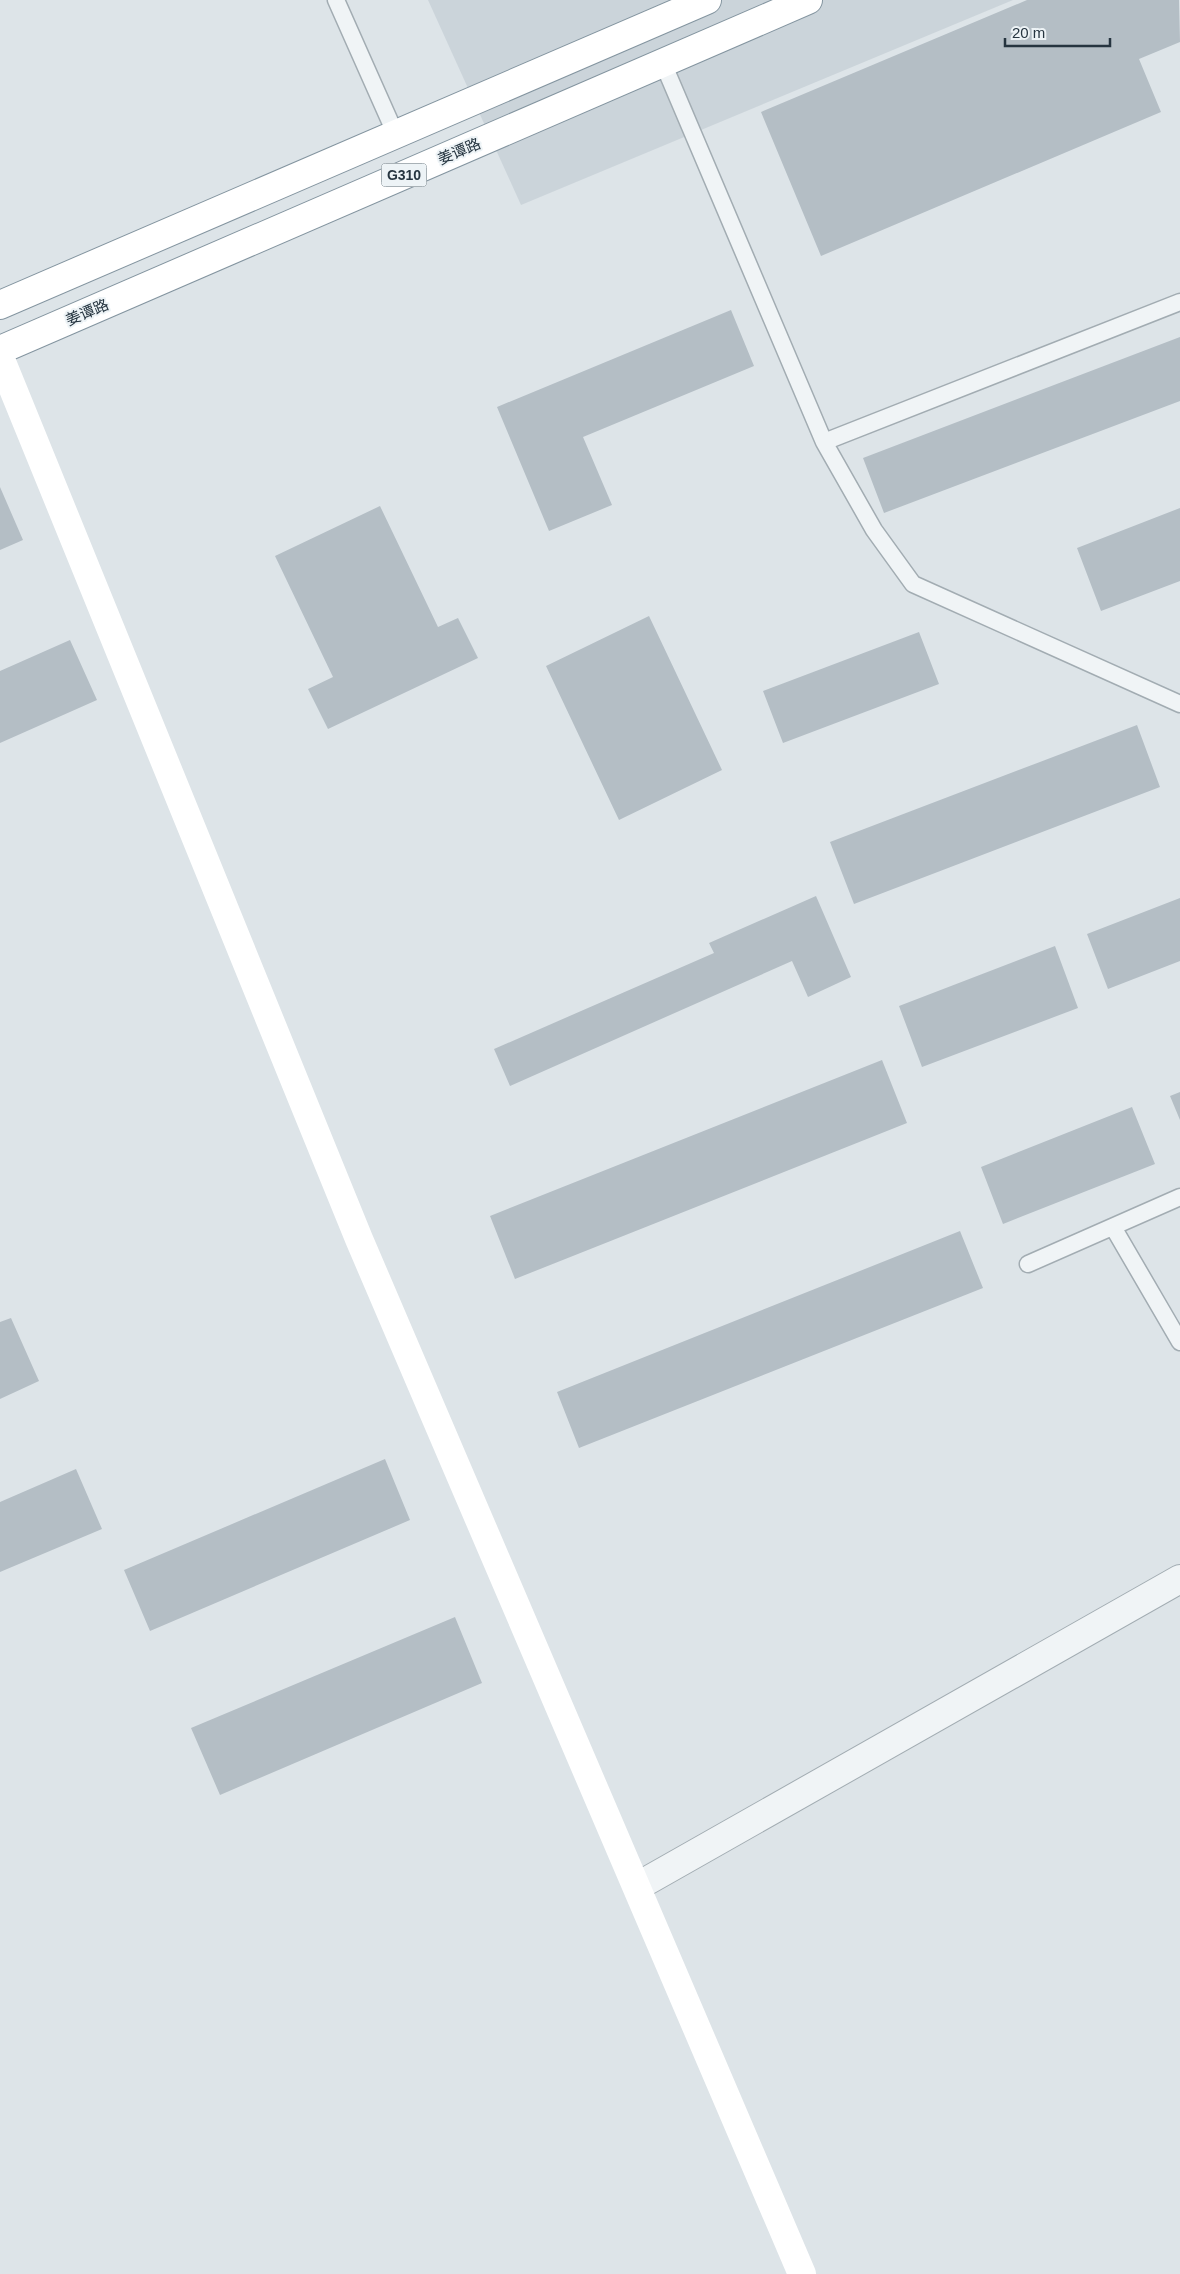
<svg xmlns="http://www.w3.org/2000/svg" width="1180" height="2274" font-family="Arial,'Noto Sans SC',sans-serif">
<rect width="100%" height="100%" fill="#dde4e8"/>
<path fill="#cbd4da" d="M428 0H1013L521 205Z"/>
<path fill="#b4bec5" d="M1027 0H1179L1180 42 1139 59 1161 112 821 256 761 112Z
M731 310 754 366 583 437 612 505 549 531 497 407Z
M1180 337V401L884 513 863 458Z
M0 487 23 540 0 550Z
M380 506 438 627 458 618 478 658 328 729 308 689 333 677 275 556Z
M1180 508V581L1101 611 1077 548Z
M649 616 722 770 619 820 546 666Z
M919 632 939 684 783 743 763 691Z
M70 640 97 700 0 743V671Z
M1137 725 1160 787 854 904 830 842Z
M816 896 851 977 808 997 792 961 510 1086 494 1049 714 953 709 943Z
M1180 898V961L1108 989 1087 934Z
M1055 946 1078 1008 922 1067 899 1006Z
M882 1060 907 1123 515 1279 490 1216Z
M1180 1092V1120L1170 1096Z
M1132 1107 1155 1164 1003 1224 981 1167Z
M960 1231 983 1288 579 1448 557 1392Z
M11 1318 39 1381 0 1399V1322Z
M385 1459 410 1520 150 1631 124 1570Z
M76 1469 102 1529 0 1572V1502Z
M455 1617 482 1683 220 1795 191 1728Z"/>
<g fill="none" stroke-linecap="round" stroke-linejoin="round">
<g stroke="#a2acb2" stroke-width="19">
<path id="service" d="M336 0 396 135
M663 63 824 442
M1180 302 824 442 874 530 913 584 1180 704
M1113 1227 1180 1342
M1028 1264 1180 1197"/>
</g>
<g stroke="#a2acb2" stroke-width="30">
<path id="minor" d="M638 1886 1180 1579"/>
</g>
<g stroke="#8495a0" stroke-width="30">
<path id="trunk" d="M0 305 707 0
M0 350 808 0"/>
</g>
<use href="#service" stroke="#f0f4f6" stroke-width="16"/>
<use href="#minor" stroke="#f0f4f6" stroke-width="28"/>
<path stroke="#fff" stroke-width="28" d="M0 357 359 1239 802 2274"/>
<use href="#trunk" stroke="#fff" stroke-width="28"/>
</g>
<g text-anchor="middle" dominant-baseline="central" stroke-width="4" stroke-linejoin="round" paint-order="stroke">
<rect fill="#edf3f6" stroke="#626e77" stroke-width="1" x="381.5" y="163.5" width="45" height="23" rx="4"/>
<g font-size="14" font-weight="bold" fill="#263540">
<text x="404" y="175">G310</text>
</g>
<g font-size="15" fill="#263540" stroke="#edf3f6">
<text transform="translate(459 151) rotate(-23)">姜谭路</text>
<text transform="translate(87 312) rotate(-23)">姜谭路</text>
</g>
</g>
<path d="M1005 38v8h105v-8" fill="none" stroke="#263540" stroke-width="2.5"/>
<text x="1012" y="38" font-size="15" fill="#263540" stroke="#edf3f6" stroke-width="4" paint-order="stroke">20 m</text>
</svg>
